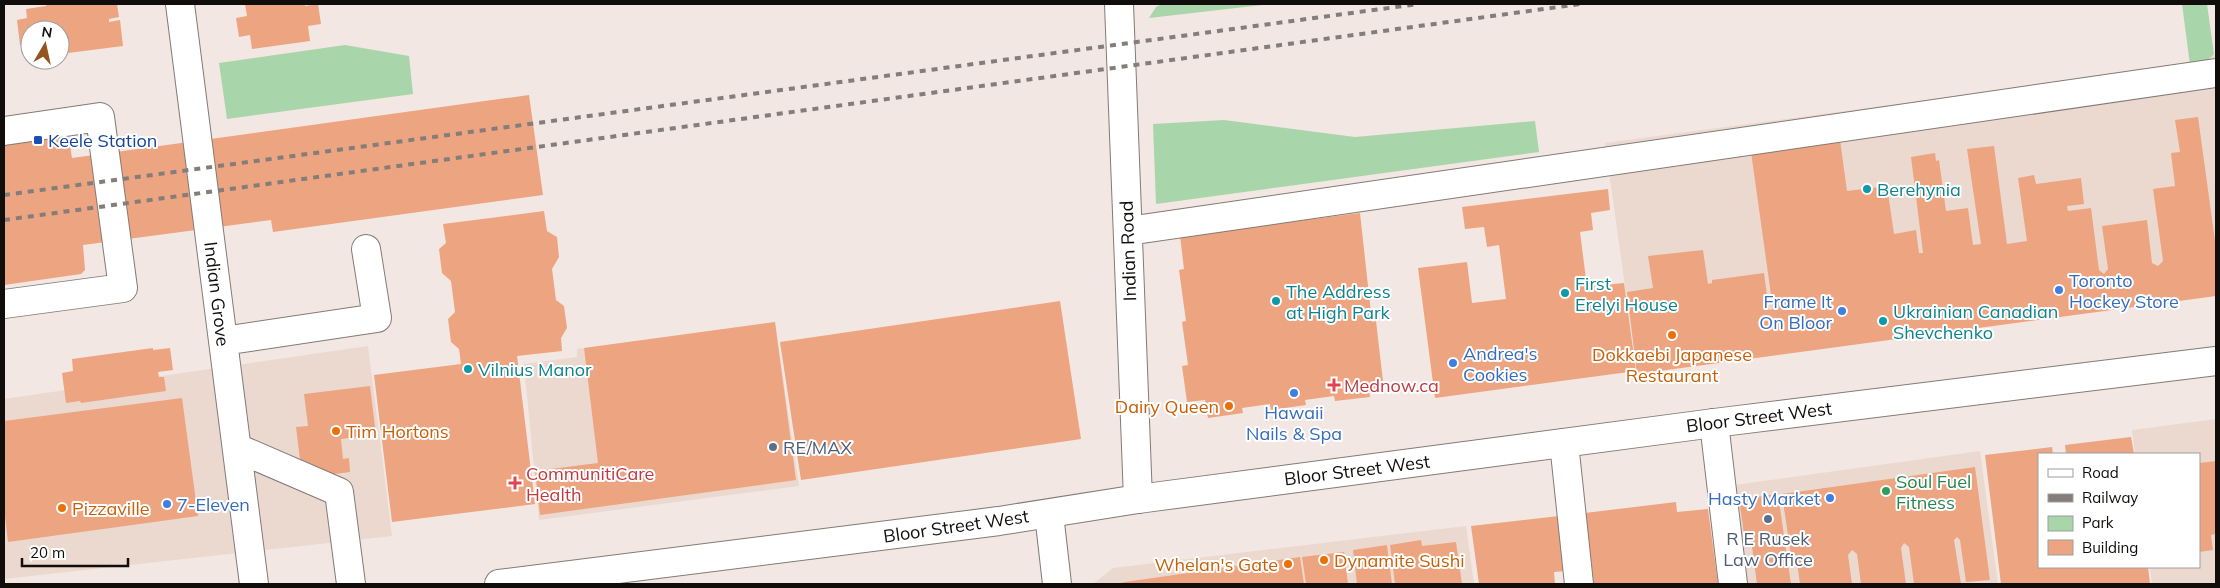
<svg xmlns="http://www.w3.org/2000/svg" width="2220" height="588" font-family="Mulish,sans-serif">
<rect width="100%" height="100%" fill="#f2e7e2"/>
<path fill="#ebd9d0" d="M2214 54 2216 69V295L1637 373 1605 143 2190 65 2207 61Z
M775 322 799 486 539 520 524 364 577 357V349L584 348Z
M368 346 392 536 4 579V399Z
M2216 419V584H2152L2150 567H2199V454H2135L2132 430Z
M1980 451 1998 584H1748L1734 485Z
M1466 526 1474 584H1093L1113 568Z"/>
<path fill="#a9d5ab" d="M1162 4H1271L1149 18 1156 7Z
M2182 4H2207L2214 54 2207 61 2190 65Z
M345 45 409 56 413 94 227 119 219 63Z
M1224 120 1355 137 1535 121 1539 152 1156 204 1153 124Z"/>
<path fill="#eda481" d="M48 4H117L119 17 109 19V22L120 20 123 46 60 54V30H30V44L20 45 17 20 27 18 26 9 46 6Z
M245 4H305V6L318 4 321 24 308 26 310 41 252 49 250 35 239 37 236 18 247 16Z
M529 95 543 195 273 232 271 220 83 245 85 270 81 274 4 285V139L68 134 72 158Z
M2198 117 2216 248V296L1637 374 1627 292 1653 288 1648 256 1703 250 1708 284 1712 283V280L1764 273 1769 310 1773 309 1751 152 1840 140 1847 191 1887 186 1894 234 1916 230 1919 253H1923L1911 157 1935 153 1936 161 1939 160 1946 211 1968 208 1973 245 1981 244 1967 149 1994 146 2007 244 2027 241 2018 178 2034 175 2036 184 2081 178 2084 204 2067 206 2068 211 2091 208 2099 270 2104 274 2108 269 2102 226 2147 220 2152 263 2158 266 2163 261 2153 189 2175 186 2171 153 2180 152 2175 120Z
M1608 189 1610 210 1591 213 1593 230 1580 232 1587 287 1624 283 1636 371 1435 398 1418 268 1467 262 1472 303 1506 299 1499 245 1487 247 1484 227 1465 229 1462 207Z
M544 211 547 231 557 237 559 257 552 269 556 300 564 306 567 328 561 338 562 351 517 356 535 504 392 522 374 375 461 364 459 349 451 342 448 319 455 312 451 281 442 273 439 249 446 243 443 224Z
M1360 213 1372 322 1376 321 1384 390 1369 391 1370 397 1335 401 1334 396 1305 400 1306 405 1271 410 1270 404 1242 408 1243 413 1208 418 1205 400 1187 402 1182 366 1188 365 1182 322 1186 321 1179 270 1184 269 1180 236Z
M1060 301 1081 439 801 480 780 342Z
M775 322 796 480 540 515 535 471 598 463 584 348Z
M153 348V350L170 348 173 370 158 372 159 377H164L166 391 81 403 80 401 66 403 62 373 73 371 72 359Z
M370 386 376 435 341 439 343 459 349 458 350 472 320 476 300 460 296 427 308 426 304 394Z
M182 398 198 516 8 542 4 508V421Z
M2131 437 2134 454H2066L2065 445Z
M2052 447 2053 454H2039V567H2148L2150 584H2001L1985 455Z
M2216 461V534L2211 535 2213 550 2199 552V463Z
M1975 467 1990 580 1966 582 1960 540 1957 537 1954 540 1961 584H1914L1909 547 1904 543 1901 548 1906 584H1861L1857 554 1852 550 1848 555 1852 584H1800L1796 555 1791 556 1782 494Z
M1778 494 1791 584H1757L1751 539 1745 541 1739 499Z
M1676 502 1677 512 1708 509 1718 584H1594L1585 513Z
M1559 516 1566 571 1554 572 1555 584H1479L1471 526Z
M1421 540 1422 546 1456 542 1462 584H1395L1390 545Z
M1387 545 1392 584H1357L1353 550Z
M1344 552 1348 584H1306L1302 557Z
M1300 557 1304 584H1115L1125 582Z"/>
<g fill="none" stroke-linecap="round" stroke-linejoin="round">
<g stroke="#837a76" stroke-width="30">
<path id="minor" d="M180 4 254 584
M1119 4 1138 499
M4 131 100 117 123 288 4 304
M1128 231 2216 73
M223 341 377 318 366 249
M1714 423 1733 584
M1564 443 1579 584
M237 448 339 492 351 584
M1049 514 1057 584"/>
</g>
<g stroke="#837a76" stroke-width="30">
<path id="major" d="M499 584 999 521 1138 499 1714 423 2216 361"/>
</g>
<use href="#minor" stroke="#fff" stroke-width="28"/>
<use href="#major" stroke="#fff" stroke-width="28"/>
<path stroke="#847d7a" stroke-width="4" stroke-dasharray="6 6" stroke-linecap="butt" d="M4 195 1418 4
M4 220 1580 4"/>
</g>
<rect fill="#1a4fb4" stroke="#fff" stroke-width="2" x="33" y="135" width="10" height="10" rx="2.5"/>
<g fill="#0f9aa8" stroke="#fff" stroke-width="2">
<circle cx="1867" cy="189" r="5"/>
<circle cx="1565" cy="293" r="5"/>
<circle cx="1276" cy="301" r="5"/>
<circle cx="1883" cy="321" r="5"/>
<circle cx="468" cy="369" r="5"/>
</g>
<g fill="#3f7fe0" stroke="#fff" stroke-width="2">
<circle cx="2059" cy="290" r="5"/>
<circle cx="1842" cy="311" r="5"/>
<circle cx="1453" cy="363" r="5"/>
<circle cx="1294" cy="393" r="5"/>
<circle cx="1830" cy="498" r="5"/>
<circle cx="167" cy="504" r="5"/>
</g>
<g fill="#e8710a" stroke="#fff" stroke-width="2">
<circle cx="1672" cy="335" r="5"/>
<circle cx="1229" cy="406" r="5"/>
<circle cx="336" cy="431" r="5"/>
<circle cx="62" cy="508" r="5"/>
<circle cx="1324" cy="560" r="5"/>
<circle cx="1288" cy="564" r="5"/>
</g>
<g fill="#e0444e" stroke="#fff" stroke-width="2">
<path d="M1331.5 377.5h5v5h5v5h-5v5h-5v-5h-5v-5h5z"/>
<path d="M512.5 475.5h5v5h5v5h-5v5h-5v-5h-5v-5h5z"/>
</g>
<g fill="#5c6f8a" stroke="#fff" stroke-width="2">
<circle cx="773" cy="447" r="5"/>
<circle cx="1768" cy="519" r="5"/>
</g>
<circle fill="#2e9e5b" stroke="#fff" stroke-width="2" cx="1886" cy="491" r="5"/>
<g text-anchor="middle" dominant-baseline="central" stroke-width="4" stroke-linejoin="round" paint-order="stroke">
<g font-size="18" fill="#164399" stroke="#fff" text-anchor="start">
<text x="48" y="140">Keele Station</text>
</g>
<g font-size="18" fill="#0d838f" stroke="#fff" text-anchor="start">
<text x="1877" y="189">Berehynia</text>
<text x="1575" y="283">First<tspan x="1575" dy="21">Erelyi House</tspan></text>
<text x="1286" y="291">The Address<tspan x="1286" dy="21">at High Park</tspan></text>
<text x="1893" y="311">Ukrainian Canadian<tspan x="1893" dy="21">Shevchenko</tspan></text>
<text x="478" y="369">Vilnius Manor</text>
</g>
<g font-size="18" fill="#100d0b" stroke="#fff">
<text transform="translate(1128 251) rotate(-92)">Indian Road</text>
<text transform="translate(217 294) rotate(83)">Indian Grove</text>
<text transform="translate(1759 417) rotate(-7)">Bloor Street West</text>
<text transform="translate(1357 470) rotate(-7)">Bloor Street West</text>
<text transform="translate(956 526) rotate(-8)">Bloor Street West</text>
</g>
<g font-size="18" fill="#366cbe" stroke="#fff" text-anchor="start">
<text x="2069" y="280">Toronto<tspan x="2069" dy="21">Hockey Store</tspan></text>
<text x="1832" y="301" text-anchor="end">Frame It<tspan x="1832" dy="21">On Bloor</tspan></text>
<text x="1463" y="353">Andrea's<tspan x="1463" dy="21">Cookies</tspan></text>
<text x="1294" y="412" text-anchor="middle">Hawaii<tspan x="1294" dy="21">Nails &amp; Spa</tspan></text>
<text x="1820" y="498" text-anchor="end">Hasty Market</text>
<text x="177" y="504">7-Eleven</text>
</g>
<g font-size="18" fill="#c56008" stroke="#fff" text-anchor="start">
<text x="1672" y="354" text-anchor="middle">Dokkaebi Japanese<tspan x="1672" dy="21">Restaurant</tspan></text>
<text x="1219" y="406" text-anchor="end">Dairy Queen</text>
<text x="346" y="431">Tim Hortons</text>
<text x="72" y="508">Pizzaville</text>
<text x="1334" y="560">Dynamite Sushi</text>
<text x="1278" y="564" text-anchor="end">Whelan's Gate</text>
</g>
<g font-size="18" fill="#be3a42" stroke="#fff" text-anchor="start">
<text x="1344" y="385">Mednow.ca</text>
<text x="526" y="473">CommunitiCare<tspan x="526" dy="21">Health</tspan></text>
</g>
<g font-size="18" fill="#4e5e75" stroke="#fff" text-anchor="start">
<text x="783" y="447">RE/MAX</text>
<text x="1768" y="538" text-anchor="middle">R E Rusek<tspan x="1768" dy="21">Law Office</tspan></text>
</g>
<g font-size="18" fill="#27864d" stroke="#fff" text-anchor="start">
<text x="1896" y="481">Soul Fuel<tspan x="1896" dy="21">Fitness</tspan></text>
</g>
</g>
<rect width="2220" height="588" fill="none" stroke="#100d0b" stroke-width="10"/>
<rect x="2038" y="453" width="162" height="115" fill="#ffffff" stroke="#9f9e9d"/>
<rect x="2048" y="469" width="25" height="8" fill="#ffffff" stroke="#9f9e9d"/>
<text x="2082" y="478" font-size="15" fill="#100d0b">Road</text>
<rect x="2048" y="494" width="25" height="8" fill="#847d7a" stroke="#9f9e9d"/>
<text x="2082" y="503" font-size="15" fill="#100d0b">Railway</text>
<rect x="2048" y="516" width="25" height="15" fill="#a9d5ab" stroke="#9f9e9d"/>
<text x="2082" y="528" font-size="15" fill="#100d0b">Park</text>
<rect x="2048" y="540" width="25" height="15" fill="#eda481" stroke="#9f9e9d"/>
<text x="2082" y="553" font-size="15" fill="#100d0b">Building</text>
<g transform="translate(45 45) rotate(9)"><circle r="24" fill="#ffffff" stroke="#9f9e9d"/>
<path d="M0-4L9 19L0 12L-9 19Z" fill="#94531f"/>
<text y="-8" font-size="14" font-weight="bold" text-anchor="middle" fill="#100d0b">N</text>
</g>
<path d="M22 558v8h106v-8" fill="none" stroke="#100d0b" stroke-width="2.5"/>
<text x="30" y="558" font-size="15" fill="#100d0b" stroke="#ffffff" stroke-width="4" paint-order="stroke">20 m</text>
</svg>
